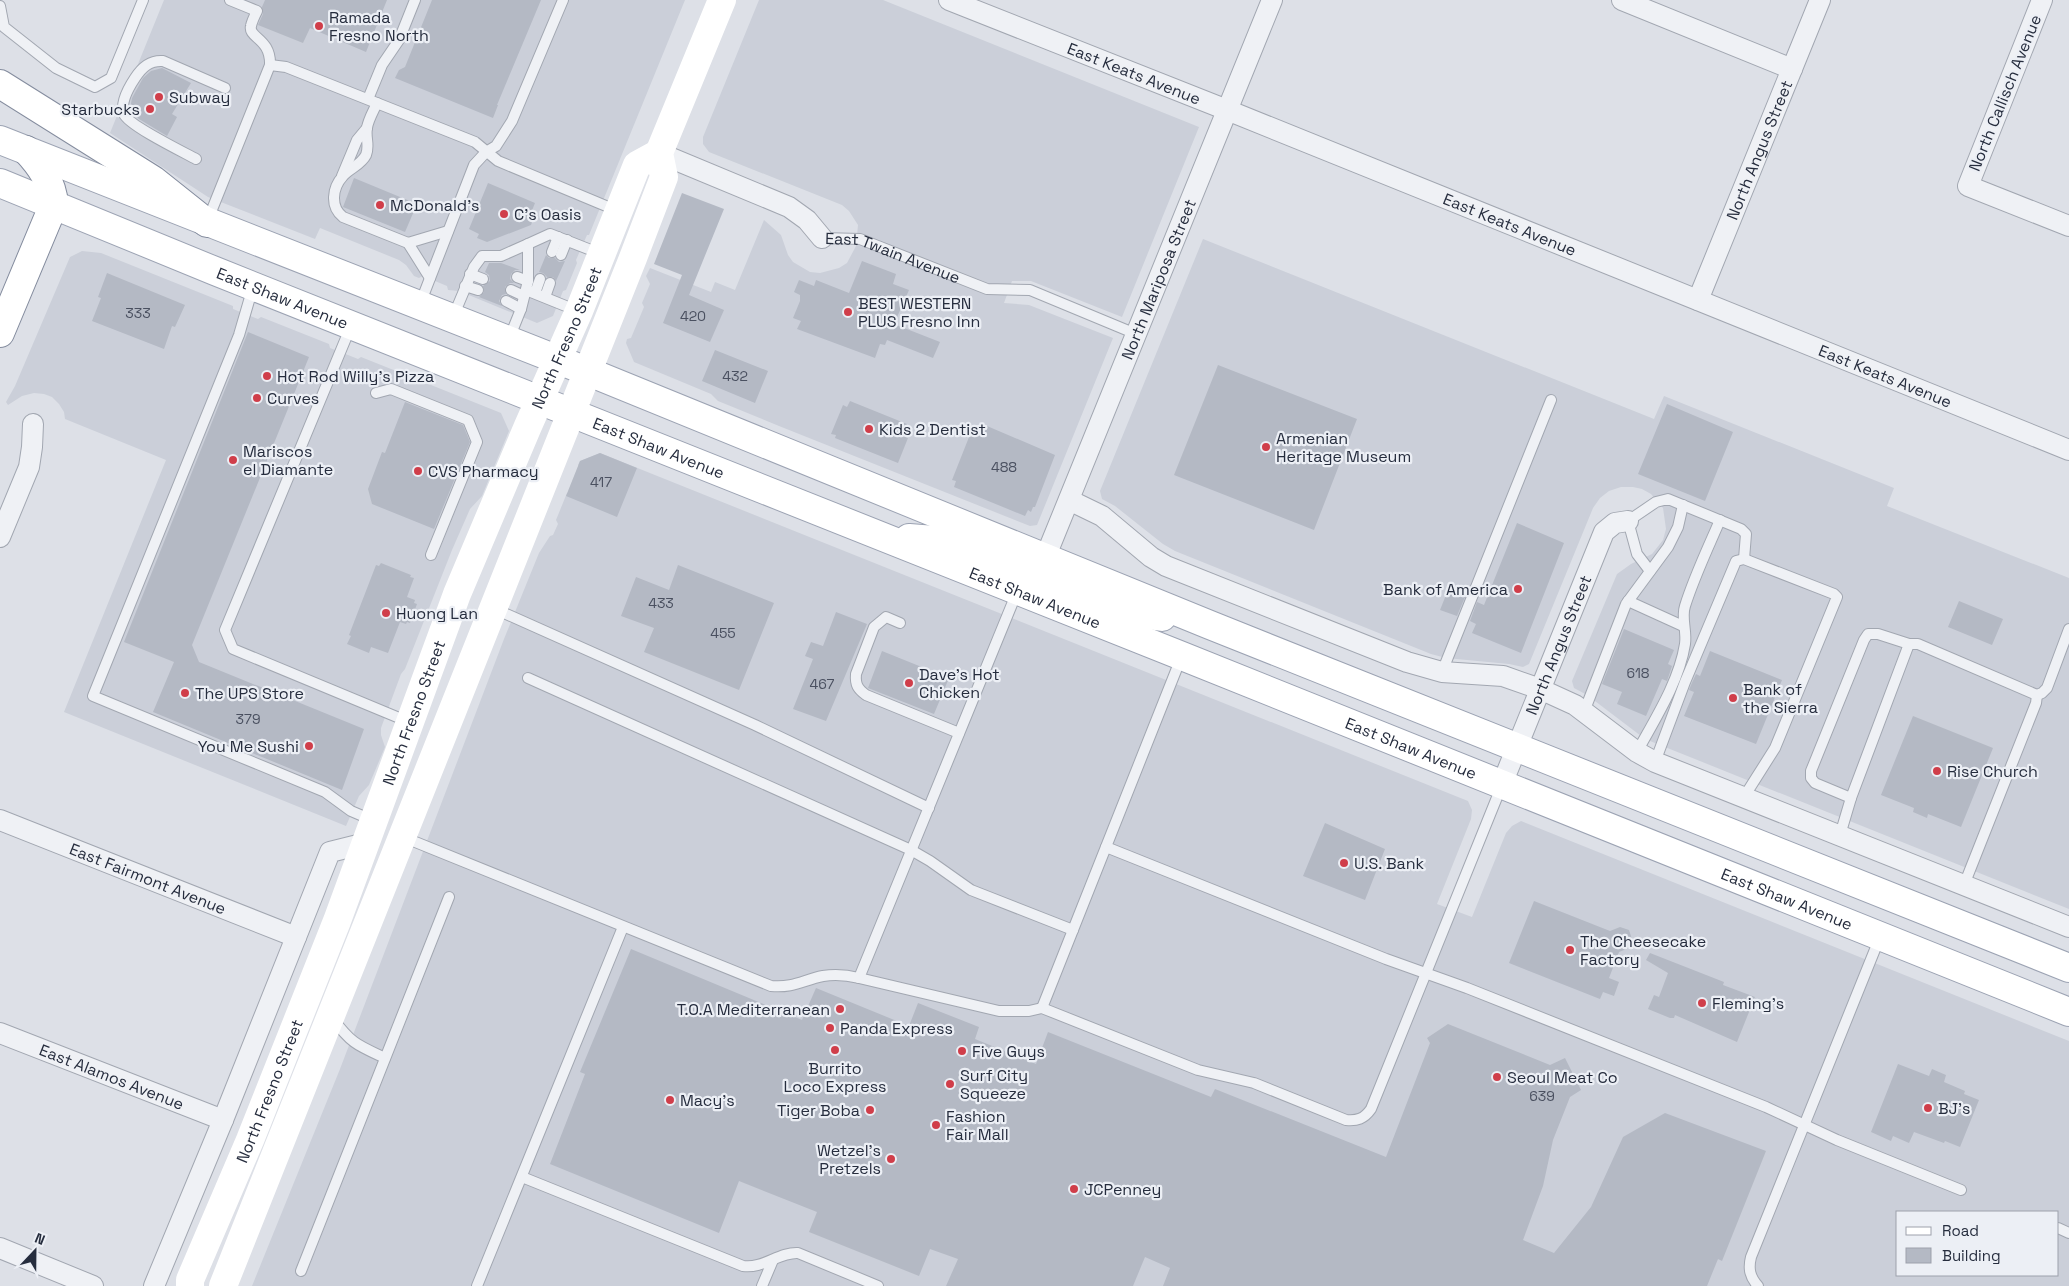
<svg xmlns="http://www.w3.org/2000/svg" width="2069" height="1286" font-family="'Space Grotesk',sans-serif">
<rect width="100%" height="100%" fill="#dde0e7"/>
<path fill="#cbcfd9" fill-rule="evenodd" d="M164 0H685L589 235H587L576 260 577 263 566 290 563 291 553 316 537 323 459 291 448 290 447 286 423 276 419 278 414 276 406 265 399 260 320 228 315 239 208 197 110 133Z
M759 0H883L1199 127 1122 317 1031 281H1012L1004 303 1029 305 1113 338 1037 525 1030 526 779 426 718 401 711 394 634 362 626 343 627 339 631 338 644 307 642 303 650 284 646 276 650 268 711 292 715 282 735 290 764 220 781 235 788 255 793 262 810 272 820 273 839 268 847 263 856 246 858 225 849 211 842 205 709 152 703 144V137Z
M1203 239 1654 419 1664 396 1894 488 1887 506 2069 578V909L1645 739 1587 695 1574 688 1572 681 1617 574 1631 564 1652 554 1663 540 1666 529 1663 508 1651 494 1642 489 1633 487H1621L1609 491 1600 498 1593 508 1529 664 1523 667 1509 664 1446 658 1431 654 1175 551 1163 544 1115 506 1102 499 1100 491Z
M82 251 101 253 233 306V309L258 319 261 317 329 344 330 348 343 353 358 359 361 357 501 413 509 431 482 496 470 509 452 550 405 669 401 674 381 728V735L385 747 369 785 359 796 346 826 64 712 166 460 65 419 64 412 59 404 52 397 44 394 34 393 22 396 8 405 6 402 15 386 70 257Z
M600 453 1468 801 1472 810 1471 819 1437 904 1472 917 1506 833 1512 826 1521 821 2069 1041V1286H252L340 1069 504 639 539 553 550 536 553 535 558 524 556 520 567 493 571 492 580 468 578 465 580 461ZM1898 1212H2058V1275H1898Z"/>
<path fill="#b4b9c4" d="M265 0H387L366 52 310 28 303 43 258 25 263 14 262 7Z
M432 0H541L497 105H498L493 118 395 78 399 70 405 67Z
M162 68 191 83 172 114 177 117 167 136 139 119 130 109 132 98 143 78 151 71Z
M354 178 417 204 405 232 343 207Z
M488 183 535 203 531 213 535 214 531 225 487 242 477 238 479 234 469 229Z
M682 193 724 209 689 295 724 310 710 342 663 323 682 275 654 264Z
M546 255 549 258H555L559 262 565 261 556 281 553 277H547L543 273 539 272Z
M862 261 896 274 893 284 909 290 894 324 940 342 933 358 887 340 885 345 880 344 875 358 797 329 801 321 793 318 800 301V295L794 292 799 280 814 286 816 280 849 293Z
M489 263H501L520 270H515L511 274 510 279 514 283H510L505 287 506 294 502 295 499 301 502 306 479 297 484 292 483 286 490 281 489 275 485 272Z
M107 273 185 305 175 327 172 326 164 349 92 321 101 298 98 297Z
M248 332 309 357 192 645 199 662 364 729 342 790 153 712 174 662 124 642Z
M715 350 768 371 755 403 702 381Z
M1218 365 1357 419 1314 530 1174 475Z
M850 401 907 424 903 436 908 438 898 463 835 438 836 435 831 434 843 405 847 407Z
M405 402 463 425 470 442 434 529 372 504 368 489 382 452 385 453Z
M1667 404 1733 432 1705 501 1638 474Z
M980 423 1055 455 1035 507H1033L1031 512 1028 510 1025 516 954 487 956 481 952 480 973 427 977 429Z
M600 453 637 468 617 517 566 496 580 461Z
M1517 523 1564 543 1521 653 1472 633 1476 624 1470 621 1477 602 1484 605Z
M381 563 411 575 410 577 414 578 407 597 415 600 414 603 417 604 410 623 407 622 406 624 400 622 388 653 371 647 369 653 347 644 351 636 349 635 376 565 379 566Z
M678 565 774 603 739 690 644 652 654 628 621 616 636 577 669 590Z
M1448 590 1465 597 1457 616 1440 610Z
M1959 601 2003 619 1992 645 1948 627Z
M836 612 867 624 826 721 793 709 813 659 805 656 811 642 823 646Z
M1624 629 1674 650 1668 664 1672 666 1667 681 1662 679 1646 716 1617 704 1622 692 1602 684Z
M882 651 949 678 934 714 868 688Z
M1710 651 1782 680 1756 744 1684 716 1694 692 1689 690 1691 685 1696 674 1700 676Z
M1913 716 1993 748 1961 827 1928 814 1927 818 1913 812 1914 808 1881 795Z
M1325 823 1385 849 1365 900 1303 876Z
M1534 901 1610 931 1620 927 1629 930 1632 939 1629 948 1619 952 1609 978 1619 982 1614 996 1603 992 1600 999 1509 963Z
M631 949 802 1020 816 988 909 1026 918 1003 979 1027 975 1039 1036 1064 1048 1032 1211 1097 1215 1089 1386 1157 1430 1043 1427 1038 1448 1024 1550 1065 1565 1058 1581 1090 1570 1097 1553 1140 1543 1186 1523 1240 1554 1253 1591 1207 1623 1137 1665 1113 1766 1151 1722 1261 1718 1259 1707 1286H1163L1170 1268 1145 1257 1133 1286H946L958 1259 930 1249 919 1276 809 1232 817 1212 739 1181 719 1233 550 1164 585 1074 580 1072Z
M1650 953 1724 982 1723 985 1755 997 1737 1042 1675 1015 1674 1018H1670L1648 1009 1654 995 1659 997 1668 973 1646 960Z
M1898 1064 1929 1076 1932 1069 1946 1075 1944 1082 1965 1091 1964 1094 1979 1100 1960 1147 1945 1141 1944 1143 1914 1132 1909 1143 1893 1136 1891 1141 1871 1132Z"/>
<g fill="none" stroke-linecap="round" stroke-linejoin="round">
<g stroke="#a2a7b1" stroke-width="12">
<g id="service">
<path d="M0 6 4 27 56 68 95 87 111 78 143 0"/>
<path d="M270 65 286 67 475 142 498 161 618 211"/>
<path d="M368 99 382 65 399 40 415 0"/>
<path d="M377 103C374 110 368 120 367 128 365 138 370 145 366 155 361 165 350 168 343 176 332 188 330 207 343 217L408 243 430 278"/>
<path d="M196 159C183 152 128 125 124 114 120 103 129 87 135 78 142 67 150 60 163 61L225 88"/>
<path d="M342 176 357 140 367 128"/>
<path d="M207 222 270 65C271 38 248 38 251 26 252 21 255 15 257 11L230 0"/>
<path id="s1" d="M822 238 860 239 987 289 1030 290 1136 334"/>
<path d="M408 243 448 231"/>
<path d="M552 252 558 237"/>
<path d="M561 255 567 240"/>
<path d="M470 274 483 279"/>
<path d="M517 277 528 281"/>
<path d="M465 286 478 290"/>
<path d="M253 287 239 335 93 696 325 792 351 811 372 820"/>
<path d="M511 290 524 296"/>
<path d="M526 290 578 311"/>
<path d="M535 293 540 279"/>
<path d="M545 297 550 283"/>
<path d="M506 301 521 309"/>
<path d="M420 304 474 165 486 152 496 146 512 121 563 0"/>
<path d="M453 317 474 267 482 256H501L528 244"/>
<path d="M351 326 225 630 233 649 409 722"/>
<path d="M509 339 521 309 528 281V244L550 234 601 254"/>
<path d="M376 393 391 389 468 420 477 442 431 555"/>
<path d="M1650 571 1637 554 1628 521 1656 502 1668 499 1741 529 1746 534 1744 559"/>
<path d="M1628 601 1683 626"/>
<path d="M495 609 755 725 929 808"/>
<path d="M900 623 886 617 874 627 856 674C855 685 858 689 866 695L959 733"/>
<path d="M1442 672 1551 400"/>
<path d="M528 678 911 850 930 861 971 890 1073 930"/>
<path d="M2037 695 2042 693 2047 688 2069 629"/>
<path d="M1584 712 1626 604 1668 547 1678 527 1683 505"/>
<path d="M1637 752C1655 719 1679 682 1685 644 1687 631 1681 618 1685 606 1694 577 1708 548 1720 520"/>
<path d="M1655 762 1685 682 1736 561 1744 559 1834 594 1837 597 1775 748 1744 797"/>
<path d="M1851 798 1815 783 1811 778V771L1864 640 1868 634H1878L1909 644"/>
<path d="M1840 835 1851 798 1909 644H1918L2037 695 2036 703 1964 885"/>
<path d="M403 837 771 986C794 988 803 980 823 976 835 974 847 975 859 978L999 1011H1029L1042 1008 1198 1070 1254 1083 1346 1120C1357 1121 1364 1119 1371 1109L1502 785"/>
<path d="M1106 847 1386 959 1467 988 1766 1107 1837 1140 1961 1190"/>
<path d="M859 978 1017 592"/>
<path d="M1042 1008 1181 658"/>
<path d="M333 1019C352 1044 357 1045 385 1058"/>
<path d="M522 1177 743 1266C763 1269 779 1252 798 1253L878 1286"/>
<path d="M2058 1228 2069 1233"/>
<path d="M301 1271 449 897"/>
<path d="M477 1286 623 927"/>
<path d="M762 1286 773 1260"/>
<path d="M1758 1286C1750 1277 1748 1269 1751 1257L1880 937"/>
</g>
</g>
<g stroke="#a2a7b1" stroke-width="22">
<g id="minor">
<path id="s2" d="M949 0 1227 110 2069 450"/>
<path d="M1622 0 1792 69"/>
<path d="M2042 0 1968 186 2069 226"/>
<path d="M659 153 789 207 807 220 822 238"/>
<path id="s3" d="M1698 300 1820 0"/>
<path d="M1069 500 1102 516 1151 557 1166 566 1407 662 1442 672 1503 676 1540 689 1575 705 1637 752 1655 762 2069 927"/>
<path d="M0 537 29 467 32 447 33 424"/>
<path id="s4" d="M1045 558 1272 0"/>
<path id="s5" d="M1502 784 1604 532 1615 523 1628 521"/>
<path id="s6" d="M0 820 296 937"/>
<path id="s7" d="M0 1033 223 1120"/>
<path d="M0 1248 93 1286"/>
<path d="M154 1286 223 1120 330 852 366 843"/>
</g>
</g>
<g stroke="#9ca3b3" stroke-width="30">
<g id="primary">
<path d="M0 140 589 372 1210 625 2069 968"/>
<path id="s9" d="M0 183 215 271 1182 656 2069 1012"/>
<path d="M909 538 947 541 1022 570C1034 571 1039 568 1045 558"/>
<path d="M1017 590 1030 582H1051L1126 612 1162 617"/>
</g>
</g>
<g stroke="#848c9e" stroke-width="30">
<path id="motorway" d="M0 84 153 180 207 223
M0 333 54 204C52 182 41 166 26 150"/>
</g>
<use href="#service" stroke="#eff1f5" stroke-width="10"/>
<use href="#minor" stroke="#eff1f5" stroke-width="20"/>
<g stroke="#fff" stroke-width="28">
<path id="s8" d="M190 1286V1280L250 1140 337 921 457 594 528 426 579 311 637 165 659 153"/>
<path d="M223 1286 633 258 664 177 659 153 722 0"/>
</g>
<use href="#primary" stroke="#fff" stroke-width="28"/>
<use href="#motorway" stroke="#fff" stroke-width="28"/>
</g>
<g fill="#d03e4a" stroke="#eceff5" stroke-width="2">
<circle cx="319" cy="26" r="5"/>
<circle cx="159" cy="97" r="5"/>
<circle cx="150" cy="109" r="5"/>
<circle cx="380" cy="205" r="5"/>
<circle cx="504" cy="214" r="5"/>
<circle cx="848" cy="312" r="5"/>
<circle cx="267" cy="376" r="5"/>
<circle cx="257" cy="398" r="5"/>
<circle cx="869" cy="429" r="5"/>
<circle cx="1266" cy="447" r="5"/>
<circle cx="233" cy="460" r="5"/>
<circle cx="418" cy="471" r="5"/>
<circle cx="1518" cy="589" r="5"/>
<circle cx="386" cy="613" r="5"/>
<circle cx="909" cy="683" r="5"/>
<circle cx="185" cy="693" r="5"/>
<circle cx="1733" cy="698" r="5"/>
<circle cx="309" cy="746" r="5"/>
<circle cx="1937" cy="771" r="5"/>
<circle cx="1344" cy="863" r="5"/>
<circle cx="1570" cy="950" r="5"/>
<circle cx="1702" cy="1003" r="5"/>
<circle cx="840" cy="1009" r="5"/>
<circle cx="830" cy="1028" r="5"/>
<circle cx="835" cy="1050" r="5"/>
<circle cx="962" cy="1051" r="5"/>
<circle cx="1497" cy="1077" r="5"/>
<circle cx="950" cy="1084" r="5"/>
<circle cx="670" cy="1100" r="5"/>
<circle cx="1928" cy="1108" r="5"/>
<circle cx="870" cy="1110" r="5"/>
<circle cx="936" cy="1125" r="5"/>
<circle cx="891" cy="1159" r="5"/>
<circle cx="1074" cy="1189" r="5"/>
</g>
<g text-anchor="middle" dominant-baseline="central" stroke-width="4.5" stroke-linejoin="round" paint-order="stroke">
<g font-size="14" fill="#4a5060">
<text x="138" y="313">333</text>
<text x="693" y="316">420</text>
<text x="735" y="376">432</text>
<text x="1004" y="467">488</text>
<text x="601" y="482">417</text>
<text x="661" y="603">433</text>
<text x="723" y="633">455</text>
<text x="1638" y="673">618</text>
<text x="822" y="684">467</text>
<text x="248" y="719">379</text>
<text x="1542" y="1096">639</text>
</g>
<g font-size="16" fill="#262d3e" stroke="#eceff5" text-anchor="start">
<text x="329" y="17">Ramada<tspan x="329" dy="18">Fresno North</tspan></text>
<text x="169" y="97">Subway</text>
<text x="140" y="109" text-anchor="end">Starbucks</text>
<text x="390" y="205">McDonald's</text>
<text x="514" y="214">C's Oasis</text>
<text x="858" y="303">BEST WESTERN<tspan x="858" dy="18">PLUS Fresno Inn</tspan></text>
<text x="277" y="376">Hot Rod Willy’s Pizza</text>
<text x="267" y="398">Curves</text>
<text x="879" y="429">Kids 2 Dentist</text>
<text x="1276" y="438">Armenian<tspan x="1276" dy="18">Heritage Museum</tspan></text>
<text x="243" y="451">Mariscos<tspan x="243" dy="18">el Diamante</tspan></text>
<text x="428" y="471">CVS Pharmacy</text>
<text x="1508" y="589" text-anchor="end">Bank of America</text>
<text x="396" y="613">Huong Lan</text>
<text x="919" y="674">Dave's Hot<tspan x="919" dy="18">Chicken</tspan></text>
<text x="1743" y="689">Bank of<tspan x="1743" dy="18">the Sierra</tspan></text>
<text x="195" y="693">The UPS Store</text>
<text x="299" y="746" text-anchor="end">You Me Sushi</text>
<text x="1947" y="771">Rise Church</text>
<text x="1354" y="863">U.S. Bank</text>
<text x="1580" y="941">The Cheesecake<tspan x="1580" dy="18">Factory</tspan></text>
<text x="1712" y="1003">Fleming's</text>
<text x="830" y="1009" text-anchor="end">T.O.A Mediterranean</text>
<text x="840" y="1028">Panda Express</text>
<text x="972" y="1051">Five Guys</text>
<text x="835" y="1068" text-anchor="middle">Burrito<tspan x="835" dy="18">Loco Express</tspan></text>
<text x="960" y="1075">Surf City<tspan x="960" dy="18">Squeeze</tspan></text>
<text x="1507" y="1077">Seoul Meat Co</text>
<text x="680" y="1100">Macy's</text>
<text x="1938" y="1108">BJ's</text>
<text x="860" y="1110" text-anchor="end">Tiger Boba</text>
<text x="946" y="1116">Fashion<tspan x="946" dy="18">Fair Mall</tspan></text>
<text x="881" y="1150" text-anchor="end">Wetzel's<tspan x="881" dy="18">Pretzels</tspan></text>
<text x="1084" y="1189">JCPenney</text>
</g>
<g font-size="16" fill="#262d3e" stroke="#eceff5">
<text stroke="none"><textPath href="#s2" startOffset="199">East Keats Avenue</textPath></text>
<text transform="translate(2005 93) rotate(-68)">North Callisch Avenue</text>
<text stroke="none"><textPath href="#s3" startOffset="162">North Angus Street</textPath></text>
<text stroke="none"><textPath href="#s2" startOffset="604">East Keats Avenue</textPath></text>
<text stroke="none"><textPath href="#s1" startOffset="74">East Twain Avenue</textPath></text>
<text stroke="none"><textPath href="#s4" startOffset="301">North Mariposa Street</textPath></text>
<text stroke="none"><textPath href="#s9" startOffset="305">East Shaw Avenue</textPath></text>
<text stroke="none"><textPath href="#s8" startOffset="1021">North Fresno Street</textPath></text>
<text stroke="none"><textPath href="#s2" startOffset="1009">East Keats Avenue</textPath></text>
<text stroke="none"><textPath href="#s9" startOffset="710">East Shaw Avenue</textPath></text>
<text stroke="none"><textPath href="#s9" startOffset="1115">East Shaw Avenue</textPath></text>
<text stroke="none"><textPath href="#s5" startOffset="150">North Angus Street</textPath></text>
<text stroke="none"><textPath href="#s8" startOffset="616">North Fresno Street</textPath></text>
<text stroke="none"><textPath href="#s9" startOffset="1520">East Shaw Avenue</textPath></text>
<text stroke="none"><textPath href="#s6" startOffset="159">East Fairmont Avenue</textPath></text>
<text stroke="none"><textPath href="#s9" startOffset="1925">East Shaw Avenue</textPath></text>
<text stroke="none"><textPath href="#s7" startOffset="120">East Alamos Avenue</textPath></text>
<text stroke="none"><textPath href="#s8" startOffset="211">North Fresno Street</textPath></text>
</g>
</g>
<rect x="1896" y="1211" width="162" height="65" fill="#eceff5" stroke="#9da1ac"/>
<rect x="1906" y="1227" width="25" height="8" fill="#ffffff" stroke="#9da1ac"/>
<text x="1942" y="1236" font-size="15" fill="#262d3e">Road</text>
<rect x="1906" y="1248" width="25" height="15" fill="#b4b9c4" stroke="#9da1ac"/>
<text x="1942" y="1261" font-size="15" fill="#262d3e">Building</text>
<g transform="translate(35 1251) rotate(22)" stroke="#eceff5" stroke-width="4" paint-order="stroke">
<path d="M0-4L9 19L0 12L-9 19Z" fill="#262d3e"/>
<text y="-8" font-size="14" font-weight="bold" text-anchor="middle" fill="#262d3e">N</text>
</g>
</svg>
